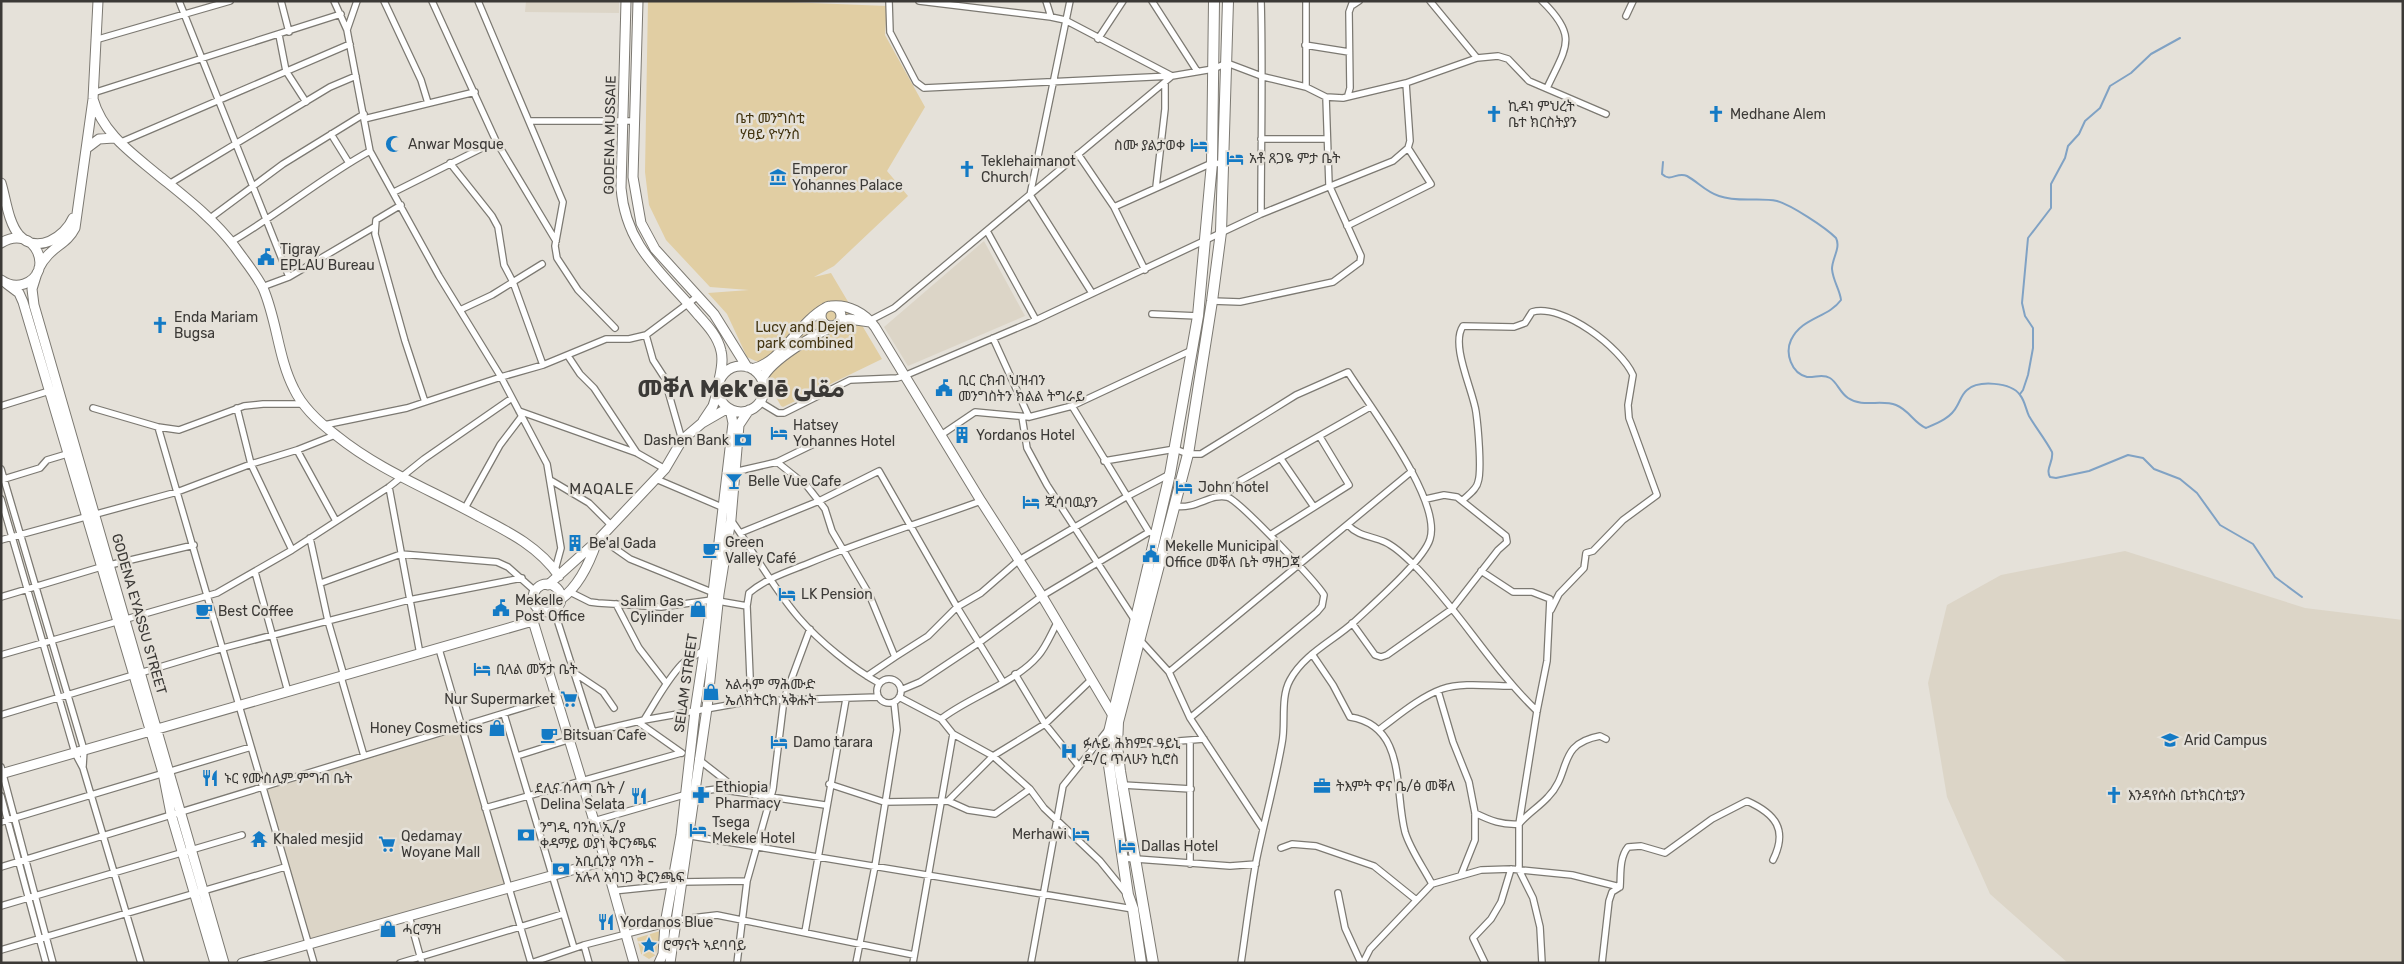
<svg xmlns="http://www.w3.org/2000/svg" width="2404" height="964" font-family="Rubik,Vazirmatn,'Noto Sans Ethiopic',sans-serif">
<rect width="100%" height="100%" fill="#e5e1d9"/>
<path fill="#dcd5c7" d="M526 1H619V13L525 12Z
M984 241 1025 316 908 366 884 327Z
M2125 551 2305 608 2403 620V963H2068L1990 894 1947 797 1928 683 1947 605 2001 575Z
M461 731 505 885 310 942 266 788Z"/>
<path fill="#e1cea3" d="M648 1H760L887 6 885 35 925 107 887 171 908 196 834 266 814 277 831 273 882 359 783 407 781 406 768 383V377L758 362 747 357 727 314 708 293 749 290 710 287 666 240 649 205 645 172Z
M660 931 656 955 649 959 641 954 637 938Z"/>
<g fill="none" stroke-linecap="round" stroke-linejoin="round">
<path stroke="#80a2c4" stroke-width="2" d="M1663 162 1662 174C1671 183 1677 171 1687 176 1698 182 1706 192 1719 196 1739 203 1758 197 1777 201 1791 205 1825 227 1836 238 1841 248 1832 258 1832 269 1833 281 1840 290 1841 300 1828 318 1802 317 1791 340 1785 353 1791 373 1807 377 1815 378 1822 373 1830 378 1837 382 1840 393 1848 398 1863 408 1881 399 1896 405 1909 410 1914 423 1926 428 1938 423 1951 418 1957 406 1960 401 1962 394 1967 390 1978 380 2011 382 2020 395 2025 401 2026 410 2029 416 2036 428 2045 439 2052 452 2054 461 2045 469 2050 477L2056 478 2089 471 2128 455 2143 458 2154 469 2180 479 2197 493 2220 525 2253 544 2275 577 2302 597
M2020 394 2023 390 2028 375 2033 348V328L2025 316 2022 303 2028 238 2051 208V184L2065 158 2068 146 2079 134 2085 121 2100 108 2110 86 2131 73 2151 54 2180 38"/>
<g stroke="#7c7972" stroke-width="8">
<path id="street" d="M179 1 289 277
M281 1 289 32
M334 1 347 30 370 151 439 276 501 377 547 464 561 548 555 570
M384 1 421 80 428 103
M432 1 496 141 556 241
M478 1 563 202 555 246 557 258 578 290 615 328
M889 1 890 32 916 82 924 88 1172 76 1213 69 1227 63 1264 77 1306 87 1326 97 1343 98 1406 83 1477 58 1498 56 1508 59 1529 81 1606 114
M1046 1 1051 17
M1070 1 1030 195 1092 293
M1152 1 1197 71
M1261 1C1263 72 1261 143 1261 214
M1430 1 1477 58
M1542 1C1579 37 1566 47 1547 88
M1353 5 1359 1
M1626 16 1633 1
M347 30 357 1
M279 35 286 71 306 102
M1098 39 1123 1
M95 40 230 1
M1305 45 1349 52
M1306 87V1
M93 93 341 14
M1348 95 1350 88 1349 12 1353 1
M364 119 475 92
M530 121H635
M331 134 349 163
M1261 139H1327
M119 143 350 44
M1078 154 1114 207 1145 270
M450 163 492 216 498 227 504 265 513 282 543 365
M169 184 330 87 356 76
M1156 187 1165 109V82
M394 192 496 141
M401 205 376 220 375 234 405 341 425 402
M1114 207 1212 163 1224 164
M209 219 283 164 364 114
M1347 226 1431 184 1408 148
M987 231 1036 320
M231 242C279 214 322 177 370 151
M262 287 289 277 374 227
M1212 301 1240 302 1333 282 1360 262 1361 256 1329 185 1326 97
M460 310 492 295 542 264
M1152 314 1198 316
M867 322 894 308 1172 76 1065 20 1051 17 919 1
M646 335 653 360 664 377 682 440
M993 338 1029 417
M568 356 580 374 594 388 637 453
M760 402 778 413H784L850 380 897 378 904 376 1036 320 1261 214 1393 161 1408 148 1410 141 1406 83
M1 406 59 388
M1072 406 1149 532
M93 408 158 427 179 430 244 406 263 404H303
M237 408 251 464 292 550
M519 411 637 453 665 469
M1022 417 1027 448 1047 485 1134 619
M324 425 407 408 501 377 543 365 606 339H629L646 335 698 296
M158 427 314 963
M941 435 975 412 1029 417 1072 406 1192 350
M297 450 336 521
M1281 459 1314 507
M1104 461 1175 449 1188 454H1201L1296 395 1348 372C1370 407 1442 500 1430 539 1424 560 1372 605 1354 622 1333 641 1304 654 1290 680 1280 698 1286 724 1282 743 1275 783 1264 822 1256 862 1250 895 1246 929 1241 963
M777 462 807 486 825 509 832 531 869 594 895 657 867 676
M1 469 84 750 83 766
M734 472 777 462 822 440 835 443
M656 479 724 508
M1 480 40 468 47 460 67 454
M552 481 589 503 611 525
M389 487 420 654
M1225 496 1240 481 1370 407
M1 499 75 753 83 768 141 963
M1463 500C1468 495 1477 489 1478 482 1482 471 1478 426 1476 412 1473 390 1450 345 1463 326L1514 327 1525 323 1532 312C1563 303 1621 348 1633 375L1628 405 1629 418 1657 495 1623 520 1593 551 1586 553 1584 568 1559 594 1551 610
M1175 506C1195 510 1211 493 1227 497 1238 499 1317 583 1324 595L1322 606 1317 612 1190 718
M465 508 500 445 522 416
M731 520C754 552 773 588 799 618 819 641 853 669 879 683
M1348 525C1358 536 1371 536 1385 542 1396 547 1406 557 1414 565 1459 610 1491 667 1537 711
M740 533 819 501 879 471 957 607 1003 682
M1270 535 1349 485 1320 437
M310 538 328 621 344 676
M600 538 630 559 714 593
M1 540 177 492 251 464 297 450 335 435
M1481 571 1513 592H1532L1550 599 1547 661 1537 711 1519 824V870L1533 898 1540 927 1542 963
M255 572 288 692
M321 583 401 554 497 562 508 567 535 591
M570 592 590 602 598 603 661 607 712 600 747 606
M1 597 101 567 194 545
M616 604 639 648 666 683
M554 610 593 732
M1352 623 1375 655 1381 657 1387 655 1452 609 1498 550 1507 542 1506 536 1457 497 1444 495 1426 499
M1140 640 1169 672 1190 718 1263 829
M439 649 531 963
M1312 654 1333 685 1350 717C1407 726 1394 790 1405 832 1410 849 1423 867 1432 884
M1 655 217 593 292 550 389 487 424 459 512 398
M895 657 928 636 957 607 981 593 1019 560 1126 497 1170 474
M1169 672 1412 471
M576 674 603 692 614 708
M1015 674 1045 724 1078 765
M341 677 364 756
M877 691a12 12 0 1 1 24 0a12 12 0 1 1-24 0Z
M901 690 920 682 980 642 1042 596 1149 532 1157 535
M1438 691 1453 742 1469 782 1475 813V840L1461 875
M899 697 941 719 953 734 993 756 1030 789 1044 808 1100 861 1126 893
M751 701 747 606 749 593C765 579 787 572 807 564 864 540 923 522 981 501
M504 714 574 948
M1 715 223 648 409 600 522 578
M941 719C969 697 1015 683 1038 656 1046 647 1051 634 1057 623
M644 720C656 701 666 681 682 664 689 657 698 656 704 649
M638 722 682 753
M1380 729C1399 715 1420 697 1442 689 1463 682 1489 686 1511 686
M1190 741V864
M1115 746 1204 739
M517 756 593 732 644 720 751 701 878 697
M698 759 739 791
M1 767 53 963
M829 784 884 802 948 801 993 756 1045 724 1092 679
M1123 785 1191 789
M1 796 46 963
M948 801 968 810 995 814 1030 789
M485 808 681 753
M1475 813C1491 821 1502 825 1519 824 1528 813 1539 807 1548 797 1572 773 1556 744 1600 736L1606 739
M594 821 694 792 717 789 825 805
M1 822 251 747
M685 835 1133 909
M1281 848 1292 844 1316 846 1374 866 1415 899
M1123 858 1230 866 1256 864
M1 867 557 697
M1620 887C1621 874 1619 858 1628 847L1641 846 1665 853 1712 819 1747 801C1776 814 1788 830 1773 860
M613 891 671 885 680 882 747 881
M1338 893 1345 928 1361 963
M1 906 242 835
M409 916 422 963
M805 932 846 699
M584 945 589 963
M1 950 285 867
M400 963 563 914
M531 963 584 945 665 924 675 920 717 915 914 955
M737 963 747 881 773 789 784 699 810 629
M856 963 875 866 897 730 894 702
M913 963 953 734
M1031 963 1063 786 1107 731
M1363 963 1370 949 1432 884 1481 870 1511 869 1572 875 1620 887 1612 892 1609 901 1602 963
M1485 963 1473 938 1491 919 1501 902 1511 869"/>
</g>
<g stroke="#7c7972" stroke-width="11">
<path id="secondary" d="M626 1 621 188C626 248 663 273 699 316 708 326 718 337 721 351 724 362 720 374 718 385
M638 1 633 177 641 223 655 249 714 314 747 367
M93 99C103 134 132 153 158 175 185 197 214 219 235 247 244 260 256 274 263 288 277 320 278 358 294 389 303 408 321 424 337 436 379 470 431 490 478 516 509 532 539 547 559 576
M87 148 99 139 114 138
M1 183C6 199 8 222 19 235 37 255 65 237 73 218
M1 243C35 222 56 273 24 284 15 287 8 285 1 280
M39 268C50 246 66 246 75 228L93 99 98 1
M37 273 32 289 34 305 224 963
M7 284 19 293 23 302 163 773 171 814 215 963
M821 316a10 10 0 1 1 20 0a10 10 0 1 1-20 0Z
M831 306C848 304 865 313 875 327L981 501 1042 596 1115 719
M837 324 849 319 870 322
M718 389a23 23 0 1 1 46 0a23 23 0 1 1-46 0Z
M752 369C781 363 799 322 825 308
M762 379C772 359 814 335 834 326
M703 421 713 406 718 390
M533 598a14 14 0 1 1 28 0a14 14 0 1 1-28 0Z
M548 585 597 541 665 469 682 440 702 423 728 408
M561 599C579 586 590 562 597 541
M533 621 594 821 634 963
M1 774 533 621 539 611
M242 963 604 861
M659 963 663 954 665 924 681 835 695 711 713 593 733 423 730 409
M670 963 707 708 719 594 731 519 739 425 749 410"/>
</g>
<g stroke="#7c7972" stroke-width="12">
<path id="primary" d="M1141 963 1133 909 1128 895 1106 745 1170 474 1198 316 1212 163 1214 1
M1153 963 1120 771 1117 746 1118 722 1188 454 1212 301 1221 232 1228 1"/>
</g>
<use href="#street" stroke="#fff" stroke-width="5.5"/>
<use href="#secondary" stroke="#fff" stroke-width="9"/>
<use href="#primary" stroke="#fff" stroke-width="10"/>
</g>
<defs>
<g id="church-bare" transform="scale(1.35)"><path d="M-1.2-6h2.4v3.5h3.3v2.4h-3.3V6h-2.4V-.1h-3.3v-2.4h3.3Z" fill="#137ac5" stroke="#e5e1d9" stroke-width="2.5" paint-order="stroke"/></g>
<g id="mosque-bare" transform="scale(1.35)"><path d="M3.5-4.9A6 6 0 1 0 3.5 4.9A5 5 0 1 1 3.5-4.9Z" fill="#137ac5" stroke="#e5e1d9" stroke-width="2.5" paint-order="stroke"/></g>
<g id="hotel-bare" transform="scale(1.35)"><path d="M-6-4.5h1.5V1H6V5H4.5V3h-9V5H-6ZM-4 0a1.8 1.8 0 1 1 3.6 0ZM.5 0V-2.5h3Q6-2.5 6 0Z" fill="#137ac5" stroke="#e5e1d9" stroke-width="2.5" paint-order="stroke"/></g>
<g id="museum-bare" transform="scale(1.35)"><path d="M0-6L6-3V-2H-6V-3ZM-5-1h2V3h-2ZM-1-1h2V3h-2ZM3-1h2V3H3ZM-6 4H6V6H-6Z" fill="#137ac5" stroke="#e5e1d9" stroke-width="2.5" paint-order="stroke"/></g>
<g id="civic-bare" transform="scale(1.35)"><path d="M-.6-6.5H3V-4.5H.6V-3L4-1V1h2V6H-6V1h2V-1L-.6-3ZM-1.2 2.5V6h2.4V2.5Z" fill="#137ac5" stroke="#e5e1d9" stroke-width="2.5" paint-order="stroke"/></g>
<g id="building-bare" transform="scale(1.35)"><path d="M-4-6H4V6H1V3H-1V6H-4ZM-2.5-4.3h1.7v1.8h-1.7ZM.8-4.3h1.7v1.8H.8ZM-2.5-1h1.7V.8h-1.7ZM.8-1h1.7V.8H.8Z" fill="#137ac5" stroke="#e5e1d9" stroke-width="2.5" paint-order="stroke"/></g>
<g id="bank-bare" transform="scale(1.35)"><path d="M-6-4H6V4H-6ZM0-2.3a2.3 2.3 0 1 0 0 4.6a2.3 2.3 0 1 0 0-4.6Z" fill="#137ac5" stroke="#e5e1d9" stroke-width="2.5" paint-order="stroke"/></g>
<g id="bar-bare" transform="scale(1.35)"><path d="M-6-5H6L.8 .8V4.5H3.5V6h-7V4.5H-.8V.8Z" fill="#137ac5" stroke="#e5e1d9" stroke-width="2.5" paint-order="stroke"/></g>
<g id="cafe-bare" transform="scale(1.35)"><path d="M-5.5-4.5H6V0H3Q3 3.5 0 3.5H-2.5Q-5.5 3.5-5.5 0ZM3-3.2v2h1.7v-2ZM-6 4.5H4V6H-6Z" fill="#137ac5" stroke="#e5e1d9" stroke-width="2.5" paint-order="stroke"/></g>
<g id="shop-bare" transform="scale(1.35)"><path d="M-5-2.5h2.3a2.7 3.5 0 0 1 5.4 0H5L5.5 6h-11ZM-1.5-2.5h3a1.5 2.3 0 0 0-3 0Z" fill="#137ac5" stroke="#e5e1d9" stroke-width="2.5" paint-order="stroke"/></g>
<g id="supermarket-bare" transform="scale(1.35)"><path d="M-6-5.5h2.5l.6 2H6L4.5 2H-2.5L-4.4-4H-6ZM-1.5 3.2a1.3 1.3 0 1 0 .1 0ZM3 3.2a1.3 1.3 0 1 0 .1 0Z" fill="#137ac5" stroke="#e5e1d9" stroke-width="2.5" paint-order="stroke"/></g>
<g id="university-bare" transform="scale(1.35)"><path d="M0-5L7-2L0 1L-7-2ZM-4 1L0 2.5L4 1V4Q0 6-4 4Z" fill="#137ac5" stroke="#e5e1d9" stroke-width="2.5" paint-order="stroke"/></g>
<g id="hospital-bare" transform="scale(1.35)"><path d="M-5-5h3v3.5h4V-5h3V5h-3V1.5h-4V5h-3Z" fill="#137ac5" stroke="#e5e1d9" stroke-width="2.5" paint-order="stroke"/></g>
<g id="restaurant-bare" transform="scale(1.35)"><path d="M-5-6h1v4h1v-4h1v4h1v-4h1v5L-1.5 .5V6h-2V.5L-5-1ZM5-6V6H3V1.5H1.5Q1.5-4 5-6Z" fill="#137ac5" stroke="#e5e1d9" stroke-width="2.5" paint-order="stroke"/></g>
<g id="office-bare" transform="scale(1.35)"><path d="M-6-3h4V-5.5h4V-3h4V5H-6ZM-1-4.5V-3h2v-1.5ZM-6 0V1H6V0Z" fill="#137ac5" stroke="#e5e1d9" stroke-width="2.5" paint-order="stroke"/></g>
<g id="pharmacy-bare" transform="scale(1.35)"><path d="M-2-6h4v4h4v4h-4v4h-4v-4h-4v-4h4Z" fill="#137ac5" stroke="#e5e1d9" stroke-width="2.5" paint-order="stroke"/></g>
<g id="temple-bare" transform="scale(1.35)"><path d="M0-6L5-2H3V0L6.5 2.5H4V6H1.5V3h-3V6H-4V2.5H-6.5L-3 0V-2H-5Z" fill="#137ac5" stroke="#e5e1d9" stroke-width="2.5" paint-order="stroke"/></g>
<g id="sight-bare" transform="scale(1.35)"><path d="M0-6L1.8-2.2L6-1.7L2.9 1.2L3.7 5.4L0 3.3L-3.7 5.4L-2.9 1.2L-6-1.7L-1.8-2.2Z" fill="#137ac5" stroke="#e5e1d9" stroke-width="2.5" paint-order="stroke"/></g>
</defs>
<g fill-rule="evenodd">
<use href="#church-bare" x="1494" y="114"/>
<use href="#church-bare" x="1716" y="114"/>
<use href="#mosque-bare" x="394" y="144"/>
<use href="#hotel-bare" x="1199" y="145"/>
<use href="#hotel-bare" x="1235" y="158"/>
<use href="#church-bare" x="967" y="169"/>
<use href="#museum-bare" x="778" y="177"/>
<use href="#civic-bare" x="266" y="257"/>
<use href="#church-bare" x="160" y="325"/>
<use href="#civic-bare" x="944" y="388"/>
<use href="#hotel-bare" x="779" y="433"/>
<use href="#building-bare" x="962" y="435"/>
<use href="#bank-bare" x="743" y="440"/>
<use href="#bar-bare" x="734" y="481"/>
<use href="#hotel-bare" x="1184" y="487"/>
<use href="#hotel-bare" x="1031" y="502"/>
<use href="#building-bare" x="575" y="543"/>
<use href="#cafe-bare" x="711" y="550"/>
<use href="#civic-bare" x="1151" y="554"/>
<use href="#hotel-bare" x="787" y="594"/>
<use href="#civic-bare" x="501" y="608"/>
<use href="#shop-bare" x="698" y="609"/>
<use href="#cafe-bare" x="204" y="611"/>
<use href="#hotel-bare" x="482" y="669"/>
<use href="#shop-bare" x="711" y="692"/>
<use href="#supermarket-bare" x="569" y="699"/>
<use href="#shop-bare" x="497" y="728"/>
<use href="#cafe-bare" x="549" y="735"/>
<use href="#university-bare" x="2170" y="740"/>
<use href="#hotel-bare" x="779" y="742"/>
<use href="#hospital-bare" x="1069" y="751"/>
<use href="#restaurant-bare" x="210" y="778"/>
<use href="#office-bare" x="1322" y="786"/>
<use href="#pharmacy-bare" x="701" y="795"/>
<use href="#church-bare" x="2114" y="795"/>
<use href="#restaurant-bare" x="639" y="796"/>
<use href="#hotel-bare" x="698" y="830"/>
<use href="#hotel-bare" x="1081" y="834"/>
<use href="#bank-bare" x="526" y="835"/>
<use href="#temple-bare" x="259" y="839"/>
<use href="#supermarket-bare" x="387" y="844"/>
<use href="#hotel-bare" x="1127" y="846"/>
<use href="#bank-bare" x="561" y="869"/>
<use href="#restaurant-bare" x="606" y="922"/>
<use href="#shop-bare" x="388" y="929"/>
<use href="#sight-bare" x="649" y="945"/>
</g>
<g text-anchor="middle" dominant-baseline="central" stroke-width="5" stroke-linejoin="round" paint-order="stroke">
<g font-size="14" fill="#3b3936" stroke="#e5e1d9" text-anchor="start">
<text x="1508" y="106">ኪዳነ ምህረት<tspan x="1508" dy="16">ቤተ ክርስትያን</tspan></text>
<text x="1730" y="114">Medhane Alem</text>
<text x="408" y="144">Anwar Mosque</text>
<text x="1185" y="145" text-anchor="end">ስሙ ያልታወቀ</text>
<text x="1249" y="158">አቶ ጸጋዬ ምታ ቤት</text>
<text x="981" y="161">Teklehaimanot<tspan x="981" dy="16">Church</tspan></text>
<text x="792" y="169">Emperor<tspan x="792" dy="16">Yohannes Palace</tspan></text>
<text x="280" y="249">Tigray<tspan x="280" dy="16">EPLAU Bureau</tspan></text>
<text x="174" y="317">Enda Mariam<tspan x="174" dy="16">Bugsa</tspan></text>
<text x="958" y="380">ቢር ርክብ ህዝብን<tspan x="958" dy="16">መንግስትን ክልል ትግራይ</tspan></text>
<text x="793" y="425">Hatsey<tspan x="793" dy="16">Yohannes Hotel</tspan></text>
<text x="976" y="435">Yordanos Hotel</text>
<text x="729" y="440" text-anchor="end">Dashen Bank</text>
<text x="748" y="481">Belle Vue Cafe</text>
<text x="1198" y="487">John hotel</text>
<text x="1045" y="502">ጂሳባዉያን</text>
<text x="725" y="542">Green<tspan x="725" dy="16">Valley Café</tspan></text>
<text x="589" y="543">Be'al Gada</text>
<text x="1165" y="546">Mekelle Municipal<tspan x="1165" dy="16">Office መቐለ ቤት ማዘጋጃ</tspan></text>
<text x="801" y="594">LK Pension</text>
<text x="515" y="600">Mekelle<tspan x="515" dy="16">Post Office</tspan></text>
<text x="684" y="601" text-anchor="end">Salim Gas<tspan x="684" dy="16">Cylinder</tspan></text>
<text x="218" y="611">Best Coffee</text>
<text x="496" y="669">ቢላል መኝታ ቤት</text>
<text x="725" y="684">አልሓም ማሕሙድ<tspan x="725" dy="16">ኤለክትርክ ኣቅሑት</tspan></text>
<text x="555" y="699" text-anchor="end">Nur Supermarket</text>
<text x="483" y="728" text-anchor="end">Honey Cosmetics</text>
<text x="563" y="735">Bitsuan Cafe</text>
<text x="2184" y="740">Arid Campus</text>
<text x="793" y="742">Damo tarara</text>
<text x="1083" y="743">ፉሉይ ሕክምና ዓይኒ<tspan x="1083" dy="16">ዶ/ር ጥላሁን ኪሮስ</tspan></text>
<text x="224" y="778">ኑር የሙስሊም ምግብ ቤት</text>
<text x="1336" y="786">ትእምት ዋና ቤ/ፅ መቐለ</text>
<text x="715" y="787">Ethiopia<tspan x="715" dy="16">Pharmacy</tspan></text>
<text x="625" y="788" text-anchor="end">ደሊና ሰላጣ ቤት /<tspan x="625" dy="16">Delina Selata</tspan></text>
<text x="2128" y="795">እንዳየሱስ ቤተክርስቲያን</text>
<text x="712" y="822">Tsega<tspan x="712" dy="16">Mekele Hotel</tspan></text>
<text x="540" y="827">ንግዲ ባንኪ ኢ/ያ<tspan x="540" dy="16">ቀዳማይ ወያነ ቅርንጫፍ</tspan></text>
<text x="1067" y="834" text-anchor="end">Merhawi</text>
<text x="401" y="836">Qedamay<tspan x="401" dy="16">Woyane Mall</tspan></text>
<text x="273" y="839">Khaled mesjid</text>
<text x="1141" y="846">Dallas Hotel</text>
<text x="575" y="861">አቢሲንያ ባንክ -<tspan x="575" dy="16">አሉላ አባነጋ ቅርንጫፍ</tspan></text>
<text x="620" y="922">Yordanos Blue</text>
<text x="402" y="929">ሓርማዝ</text>
<text x="663" y="945">ሮማናት ኣደባባይ</text>
</g>
<g font-size="14" fill="#433511" stroke="#e5e1d9">
<text x="770" y="118">ቤተ መንግስቲ<tspan x="770" dy="16">ሃፀይ ዮሃንስ</tspan></text>
<text x="805" y="327">Lucy and Dejen<tspan x="805" dy="16">park combined</tspan></text>
</g>
<g font-size="14" fill="#3b3936" stroke="#e5e1d9">
<text transform="translate(610 135) rotate(-89)">GODENA MUSSAIE</text>
<text transform="translate(139 614) rotate(74)">GODENA EYASSU STREET</text>
<text transform="translate(686 683) rotate(-82)">SELAM STREET</text>
</g>
<g font-size="15" letter-spacing="1" fill="#3b3936" stroke="#e5e1d9">
<text x="602" y="489">MAQALE</text>
</g>
<g font-size="24" font-weight="bold" fill="#3b3936" stroke="#e5e1d9">
<text x="741" y="389">መቐለ Mek'elē مقلى</text>
</g>
</g>
<rect width="2404" height="964" fill="none" stroke="#3b3936" stroke-width="5"/>
</svg>
